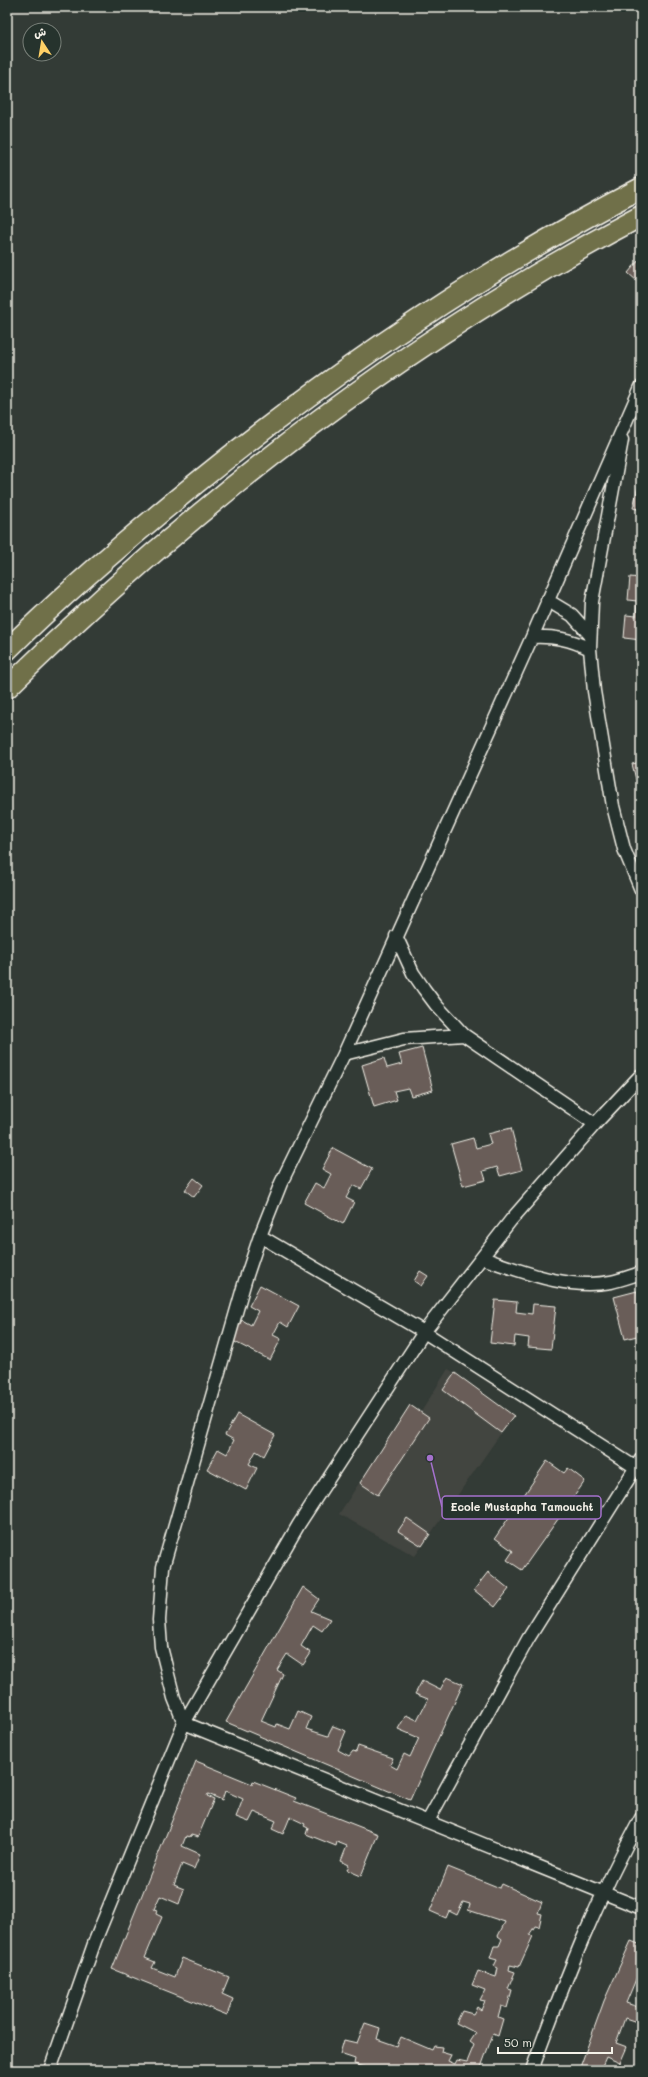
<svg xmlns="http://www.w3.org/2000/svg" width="648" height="2077" font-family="Mali,'Playpen Sans Arabic',sans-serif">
<rect width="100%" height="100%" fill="#333b36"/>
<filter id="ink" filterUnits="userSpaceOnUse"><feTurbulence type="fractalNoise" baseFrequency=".025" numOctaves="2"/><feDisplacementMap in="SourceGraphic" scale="8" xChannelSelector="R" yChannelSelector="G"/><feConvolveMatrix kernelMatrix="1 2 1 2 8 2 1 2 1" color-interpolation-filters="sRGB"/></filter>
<g filter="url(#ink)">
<path fill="#434540" d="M448 1369 455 1373 501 1433 415 1556 339 1514 410 1405 421 1412Z"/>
<path fill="#695d58" stroke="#f4f1e8" d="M638 261 641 264V276L637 281 628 273Z
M638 486 641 487V510L633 508Z
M630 577 641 578V640L624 638 626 615 636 616 637 601 628 600Z
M641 762V786L638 787 632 764Z
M422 1048 433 1090 411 1096 408 1088 394 1091 397 1100 374 1107 362 1065 384 1058 387 1068 402 1064 399 1054Z
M511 1128 522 1170 500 1176 497 1167 483 1171 486 1180 463 1186 451 1144 473 1138 476 1148 491 1144 488 1134Z
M333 1148 372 1169 361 1189 353 1185 346 1198 354 1202 343 1224 304 1203 315 1183 324 1188 331 1174 322 1169Z
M194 1178 203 1185 194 1197 185 1190Z
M420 1271 428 1276 421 1286 414 1281Z
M260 1285 299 1306 288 1327 280 1322 273 1335 281 1339 270 1360 231 1340 242 1320 251 1325 258 1311 249 1306Z
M637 1291 639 1301H641V1335L625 1339 614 1297Z
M495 1300 517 1302 516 1312 532 1314 533 1304 556 1306 551 1349 528 1347 529 1338 515 1336 514 1346 490 1343Z
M455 1373 514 1416 501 1433 443 1390Z
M410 1405 429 1418 378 1495 360 1483Z
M237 1414 275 1435 264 1456 256 1451 249 1464 257 1468 246 1490 207 1469 218 1449 227 1454 234 1440 225 1435Z
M547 1461 564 1473 568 1468 585 1481 522 1570 507 1560 513 1551 495 1538Z
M407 1518 430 1534 422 1546 398 1531Z
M488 1572 509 1589 495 1607 474 1590Z
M303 1587 319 1599 311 1611 330 1619 322 1631 313 1625 301 1646 311 1653 303 1665 287 1654 277 1670 283 1674 261 1721 276 1727 277 1724 290 1729 298 1711 311 1717 306 1729 328 1736 333 1726 346 1731 338 1750 349 1756 353 1751 356 1752 358 1746 393 1758 390 1765 397 1769 404 1754 410 1757 419 1738 398 1729 406 1715 417 1720 428 1699 415 1694 422 1681 440 1690 447 1677 463 1684 410 1800 226 1722Z
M196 1761 252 1784 253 1781 296 1798 294 1801 378 1834 361 1876 347 1870 349 1865 341 1861 347 1846 337 1842 336 1846 306 1834 308 1828 304 1826 305 1824 290 1817 283 1834 272 1829 276 1821 254 1812 249 1822 236 1817 243 1799 225 1791 222 1800 208 1794 207 1796 214 1799 198 1837 191 1835 190 1837 186 1836 182 1846 200 1854 194 1869 182 1864 174 1885 184 1889 179 1904 160 1896 154 1909 157 1910 156 1914 162 1917 145 1958 155 1962 152 1968 175 1977 182 1958 229 1977 222 1994 233 1999 227 2015 112 1969Z
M448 1867 500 1888 502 1884 542 1902 538 1913 542 1914 539 1927 535 1926 529 1935 533 1936 519 1967 510 1965 509 1970 515 1972 508 1989 512 1990 507 2008 501 2006 498 2017 503 2019 498 2036 493 2034 480 2070H373L354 2064 355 2059 340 2054 344 2040 357 2043 365 2023 380 2028 377 2039 397 2046 401 2037 432 2050 434 2046 442 2047 441 2052 451 2055 448 2061 455 2064 457 2060 467 2062 474 2045 470 2042 476 2033 456 2023 462 2011 473 2014 477 2007 481 2010 485 2001 480 2000 485 1990 472 1985 478 1971 496 1977 498 1968 494 1966 497 1960 490 1958 494 1946H499L502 1939 498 1936 505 1922 468 1910 470 1904 463 1902 457 1915 449 1911 446 1918 430 1911Z
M631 1941 641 1945V1972H639L626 2003 641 2008 637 2022 625 2018 616 2043 627 2047 620 2063 606 2057 602 2066 605 2067V2070H579L604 2001Z"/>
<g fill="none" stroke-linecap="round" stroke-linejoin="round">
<g stroke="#f4f1e8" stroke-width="15">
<path id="minor" d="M641 387 532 637 344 1054 281 1183 260 1236 245 1281 163 1567 159 1620 161 1647 174 1698 184 1723 641 1908
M622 440 592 602 590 649 594 691 613 806 624 849 641 890
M547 600 572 615 590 635
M532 637C554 636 570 639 590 649
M396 936 413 973 424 989 436 1005 464 1035 595 1124
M344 1054 404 1039 464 1035
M260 1236 424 1332 641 1471
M482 1258C524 1272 566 1290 611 1282 621 1280 631 1276 641 1273
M428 1821 528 1639 641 1459
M50 2070 95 1941 184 1723 299 1524 424 1332 511 1220 595 1124 641 1075
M532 2070C563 1984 597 1898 641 1818"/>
</g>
<g stroke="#f4f1e8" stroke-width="23">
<path id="trunk" d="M7 650C66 592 129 538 194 485 333 372 482 271 641 188
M7 688C196 503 407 339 641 216"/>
</g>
<use href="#minor" stroke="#26332d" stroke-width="12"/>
<use href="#trunk" stroke="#6f704a" stroke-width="20"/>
</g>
</g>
<path fill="none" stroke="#a571cd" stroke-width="1.5" d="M430 1458L442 1507"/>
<circle fill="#a571cd" stroke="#26332d" stroke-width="1.5" cx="430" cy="1458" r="4"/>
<rect fill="#26332d" stroke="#a571cd" stroke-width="1.5" x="442" y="1496" width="159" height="23" rx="4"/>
<g font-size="11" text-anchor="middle" font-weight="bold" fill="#f4f1e8">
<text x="522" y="1511">Ecole Mustapha Tamoucht</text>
</g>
<rect width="648" height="2077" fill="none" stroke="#26332d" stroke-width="24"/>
<rect x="12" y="12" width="624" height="2053" fill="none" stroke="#f4f1e8" stroke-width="1.5" filter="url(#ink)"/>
<g transform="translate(42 42) rotate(348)"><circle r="19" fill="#26332d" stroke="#787f78"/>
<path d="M0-3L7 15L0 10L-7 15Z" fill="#ffd166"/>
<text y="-6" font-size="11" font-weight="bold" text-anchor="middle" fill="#f4f1e8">ش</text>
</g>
<path d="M498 2047v6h114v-6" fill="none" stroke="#f4f1e8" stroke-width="2"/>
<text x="504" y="2047" font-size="12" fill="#f4f1e8" stroke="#26332d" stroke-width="3" paint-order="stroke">50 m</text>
</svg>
